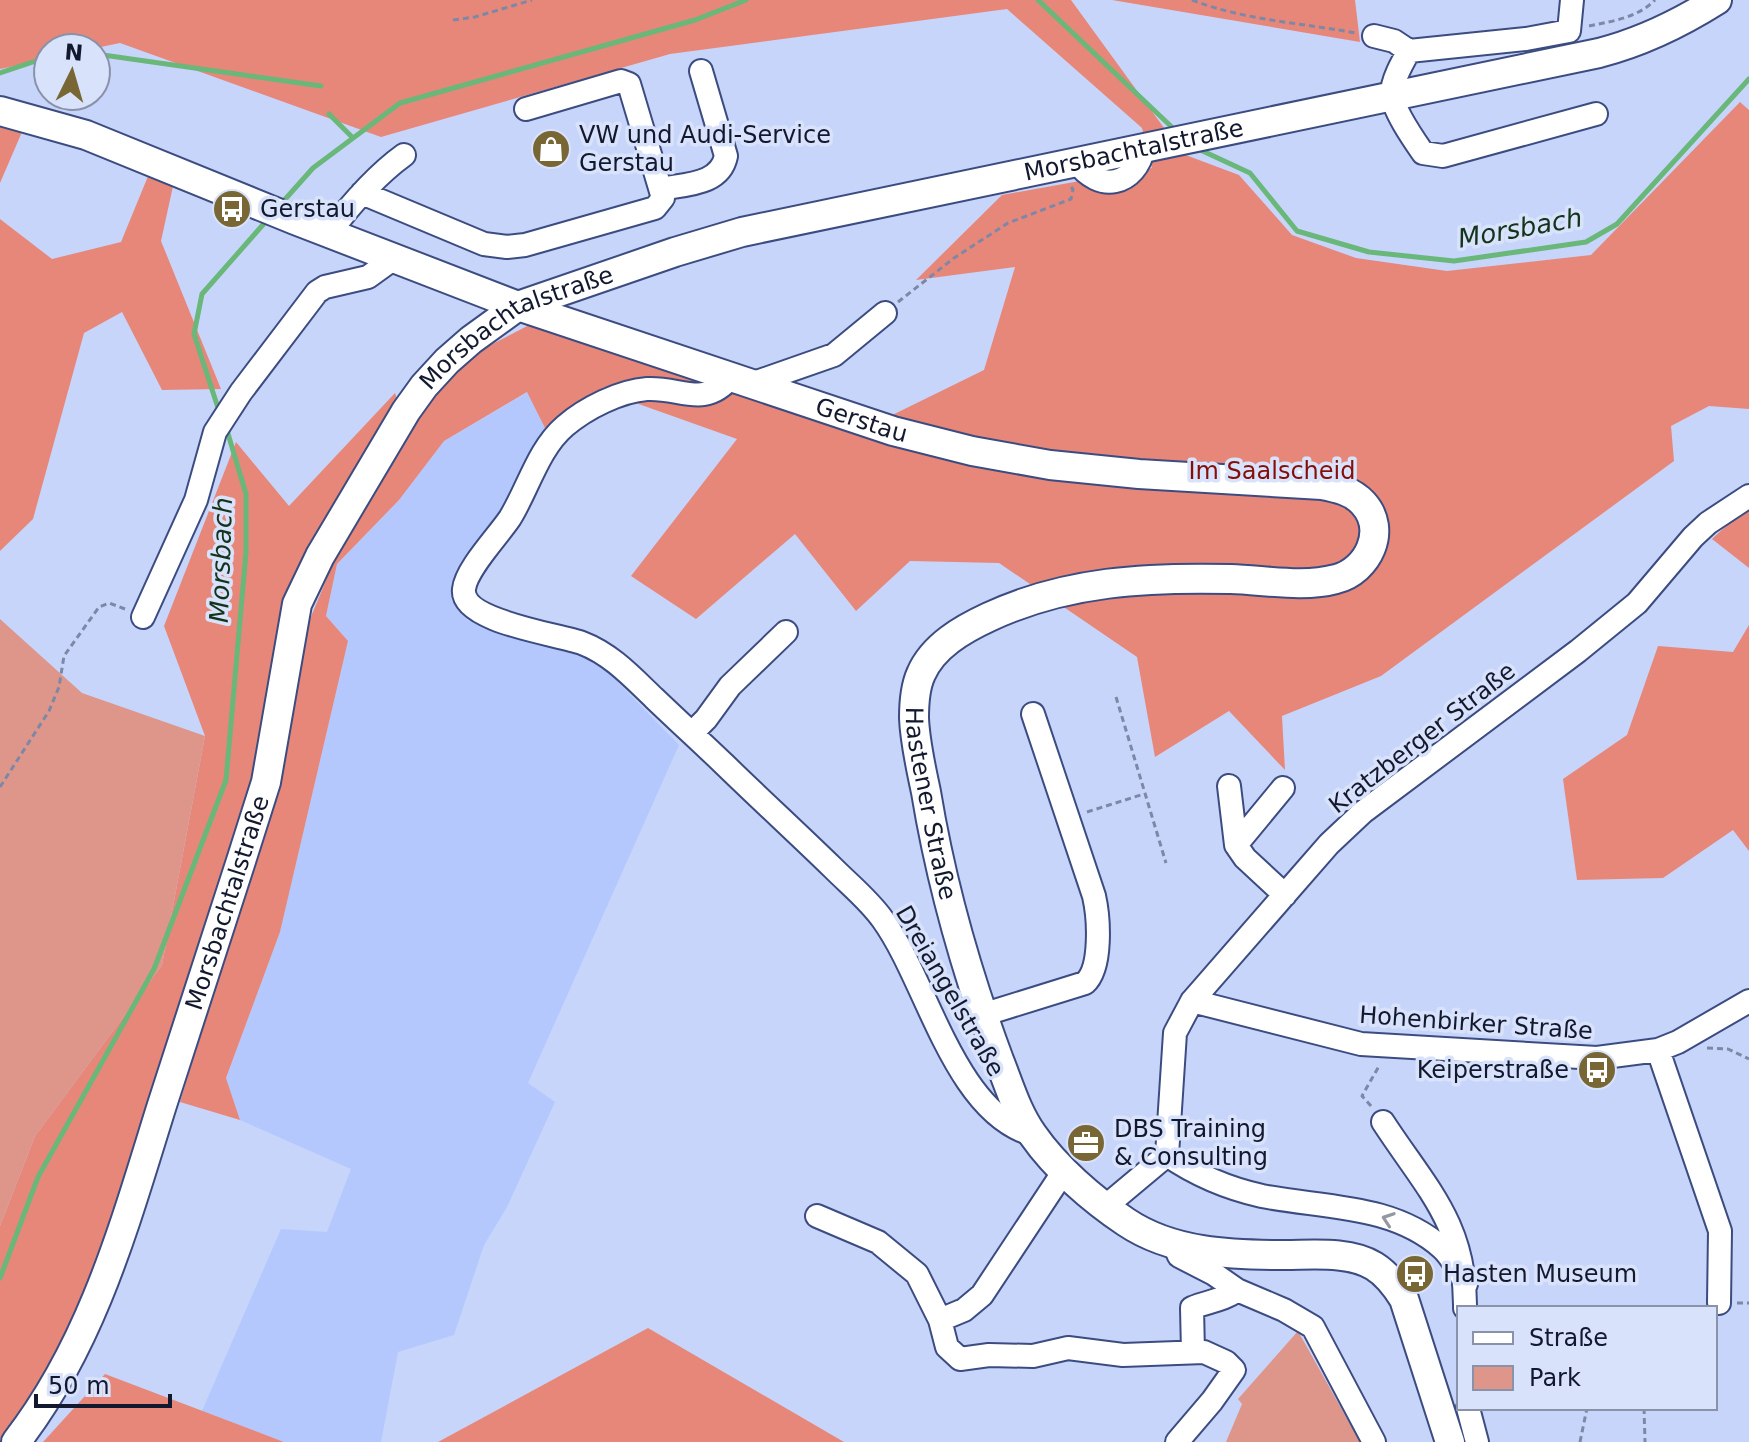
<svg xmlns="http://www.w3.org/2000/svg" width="1749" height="1442" font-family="'DejaVu Sans',sans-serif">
<rect width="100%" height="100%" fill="#c7d5fa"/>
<path fill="#b4c8fe" d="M528 392 545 428 505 505 461 569 451 590 452 600 467 620 573 649 606 670 679 745 528 1083 555 1102 507 1207 484 1245 454 1335 398 1352 381 1442H284L202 1411 281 1229 327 1232 351 1169 240 1120 226 1078 280 932 348 641 326 616 337 564 399 500 444 441Z"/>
<path fill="#de968b" d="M0 619 82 693 205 736 162 965 35 1136 0 1226Z
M1298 1331 1360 1442H1226L1242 1404 1238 1399Z"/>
<path fill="#e78779" d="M0 0H1071L1183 154 1239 175 1292 235 1356 258 1447 271 1591 255 1740 102 1749 110V409L1709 406 1671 426 1674 461 1381 676 1282 716 1285 770 1229 711 1155 757 1137 657 999 563 910 561 856 611 795 534 696 619 631 576 737 439 633 402 604 387 545 428 527 392 444 441 399 500 337 564 326 616 348 641 280 932 226 1078 240 1120 180 1102 282 768 298 648 339 549 401 437 456 363 533 323 876 423 984 370 1015 267 916 280 1002 195 1152 168 1142 128 1007 9 670 54 381 137 120 43 96 48H48V59L0 69Z
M1112 0H1355L1360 42Z
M0 114 25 125 0 183Z
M151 169 175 177 161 241 221 389 162 390 122 312 84 333 33 519 0 551V219L52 259 121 242Z
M395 393 399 406 288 594 275 647 264 755 243 826 170 1033 85 1302 46 1380 0 1439V1226L35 1136 162 965 205 736 164 626 236 442 289 506Z
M1749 508V568L1712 539 1739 514Z
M1749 625V851L1733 830 1663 878 1577 880 1563 779 1627 735 1658 646 1733 652Z
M648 1328 844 1442H438Z
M105 1374 284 1442H43Z"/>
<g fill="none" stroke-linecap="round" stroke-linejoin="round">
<path stroke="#69b779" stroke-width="5" d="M1038 0 1177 132
M96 54 321 86
M0 73 48 57
M329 114 353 138
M1194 147 1250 173 1297 231 1369 252 1454 261 1586 242 1617 224 1749 79
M280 205 313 168 400 103 695 20 746 0
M219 411 194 334 202 294 268 219
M0 1278 38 1177 154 969 226 780 246 552V494L226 427"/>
<g stroke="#3c4c80" stroke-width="26">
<path id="minor" d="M1374 36 1394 41 1409 51 1526 39 1569 31 1572 0
M1409 51C1402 63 1392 80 1392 94 1393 110 1414 140 1423 153L1443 156 1596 114
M1076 161C1099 194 1136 186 1144 147
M661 189C686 184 720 185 726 156L701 71
M362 193 484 244 507 247 525 245 655 208 663 198 629 84 621 81 526 109
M329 233C351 204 375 176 404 155
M731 377C704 409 681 387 647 389 620 391 586 408 565 426 538 449 528 489 510 518 498 536 466 569 464 589 460 622 558 634 582 643 611 654 632 677 654 698 677 720 701 742 724 764 760 799 797 833 833 868 850 885 870 901 883 920 927 981 954 1111 1031 1134
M751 384 834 355 885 313
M143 617 196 500 215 432 241 392 317 292 325 287 368 277 393 259
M692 733 706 719 730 686 786 632
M1229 786 1236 845 1245 858 1285 895
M1236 845 1283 788
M1192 1001 1361 1044 1597 1058 1658 1050 1678 1042 1749 1001
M982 1015 1085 983C1102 968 1099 918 1094 896L1033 714
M1658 1050 1720 1231 1719 1303
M1383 1122C1426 1188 1466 1224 1465 1308
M1167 1155C1196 1175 1226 1188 1262 1196 1323 1208 1393 1204 1442 1248 1453 1258 1459 1272 1466 1284
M1106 1206 1167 1155 1175 1033 1192 1001 1329 844 1363 812 1578 651 1637 603 1693 537 1708 523 1749 496
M817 1216 878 1242 917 1274 940 1320 947 1347 960 1359 989 1355 1033 1356 1068 1348 1123 1355 1204 1352 1226 1362 1234 1370 1212 1401 1177 1442
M1174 1244 1179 1256 1214 1274 1237 1290 1284 1310 1313 1327 1374 1442
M940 1320 964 1310 982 1295 1064 1171
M1193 1352 1192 1308C1208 1301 1223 1301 1237 1290
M1468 1408 1477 1442"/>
</g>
<g stroke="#3c4c80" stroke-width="32">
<g id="major">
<path id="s1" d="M0 111 86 135 295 220 518 306 893 431 972 451 1050 465 1139 474 1322 485C1337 488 1352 491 1363 503 1388 530 1368 571 1336 579 1304 588 1264 580 1231 579 1147 577 1066 581 989 617 963 629 933 646 921 674 915 687 914 703 914 718 915 743 921 768 926 792 941 883 967 974 999 1060 1009 1085 1017 1113 1033 1135 1056 1168 1093 1200 1126 1222 1172 1253 1231 1255 1285 1255 1313 1255 1349 1251 1374 1266 1387 1274 1396 1286 1404 1299L1450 1442"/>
<path id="s2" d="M16 1442C93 1343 125 1223 162 1105 197 998 232 890 266 782L297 604 320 556 406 411 424 386 447 361 471 340 518 306 675 252 742 232 1599 53C1642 42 1679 24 1717 0"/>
</g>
</g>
<path stroke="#7d88a7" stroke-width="3" stroke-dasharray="6 4" stroke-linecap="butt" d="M1192 0C1243 20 1302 23 1356 33
M453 20 475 17 532 0
M1589 26C1613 21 1637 18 1655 0
M898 302 954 258 1008 223 1071 199 1073 189 1071 187
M1116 697 1166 863
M0 787 49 711 59 687 64 656 99 607 109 603 125 609
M1087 812 1144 794
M1707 1048 1728 1049 1749 1059
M1371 1106 1362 1096 1379 1066
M1737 1303H1749
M1644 1408 1645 1442
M1580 1442 1587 1408"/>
<use href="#minor" stroke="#fff" stroke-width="22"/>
<use href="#major" stroke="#fff" stroke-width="28"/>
</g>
<defs><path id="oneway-chevron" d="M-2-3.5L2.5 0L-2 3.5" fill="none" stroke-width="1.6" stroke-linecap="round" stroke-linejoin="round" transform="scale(2)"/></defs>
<use stroke="#9498a1" href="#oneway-chevron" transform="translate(1388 1219) rotate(-161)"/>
<defs>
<g id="shop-disc" transform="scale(2)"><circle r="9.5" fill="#796635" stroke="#d9e2fb"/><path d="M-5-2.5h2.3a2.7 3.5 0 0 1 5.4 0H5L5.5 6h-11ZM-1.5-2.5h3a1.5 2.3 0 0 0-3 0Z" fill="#fff"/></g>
<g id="bus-disc" transform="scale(2)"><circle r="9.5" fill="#796635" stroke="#d9e2fb"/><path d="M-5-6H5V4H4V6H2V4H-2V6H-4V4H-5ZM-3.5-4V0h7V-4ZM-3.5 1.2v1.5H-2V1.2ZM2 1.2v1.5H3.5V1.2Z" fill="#fff"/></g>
<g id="office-disc" transform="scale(2)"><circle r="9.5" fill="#796635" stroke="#d9e2fb"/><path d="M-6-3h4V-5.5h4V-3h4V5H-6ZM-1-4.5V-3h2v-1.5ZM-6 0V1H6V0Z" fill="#fff"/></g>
</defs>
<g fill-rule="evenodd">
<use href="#shop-disc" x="551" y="149"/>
<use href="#bus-disc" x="232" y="209"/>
<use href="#bus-disc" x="1597" y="1070"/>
<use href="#office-disc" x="1086" y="1143"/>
<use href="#bus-disc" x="1415" y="1274"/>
</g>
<g text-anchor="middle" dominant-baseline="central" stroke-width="7" stroke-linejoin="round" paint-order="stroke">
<g font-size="24" fill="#12192f" stroke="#d9e2fb" text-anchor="start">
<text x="579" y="135">VW und Audi-Service<tspan x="579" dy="28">Gerstau</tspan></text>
<text x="260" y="209">Gerstau</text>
<text x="1569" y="1070" text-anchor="end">Keiperstraße</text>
<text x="1114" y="1129">DBS Training<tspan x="1114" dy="28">&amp; Consulting</tspan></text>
<text x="1443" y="1274">Hasten Museum</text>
</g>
<g font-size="24" fill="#12192f" stroke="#d9e2fb">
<text stroke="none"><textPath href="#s2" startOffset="1902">Morsbachtalstraße</textPath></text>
<text stroke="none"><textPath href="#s2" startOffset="1254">Morsbachtalstraße</textPath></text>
<text stroke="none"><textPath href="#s1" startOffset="916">Gerstau</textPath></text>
<text transform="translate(1422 738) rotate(-38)">Kratzberger Straße</text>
<text stroke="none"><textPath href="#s1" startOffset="2100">Hastener Straße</textPath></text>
<text stroke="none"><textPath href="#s2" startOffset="582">Morsbachtalstraße</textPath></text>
<text transform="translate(950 991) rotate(60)">Dreiangelstraße</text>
<text transform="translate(1476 1023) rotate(4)">Hohenbirker Straße</text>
</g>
<g font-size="24" fill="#830f08" stroke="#d9e2fb">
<text x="1272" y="471">Im Saalscheid</text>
</g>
<g font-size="26" font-style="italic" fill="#13341b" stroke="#d9e2fb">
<text transform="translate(1520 228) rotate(-10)">Morsbach</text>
<text transform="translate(221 560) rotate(-88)">Morsbach</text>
</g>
</g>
<rect x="1457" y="1306" width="260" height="104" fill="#d9e2fb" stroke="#8992a9" stroke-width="2"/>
<rect x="1473" y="1332" width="40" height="12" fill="#ffffff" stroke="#8992a9" stroke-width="2"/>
<text x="1529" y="1346" font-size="24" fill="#12192f">Straße</text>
<rect x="1473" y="1366" width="40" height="24" fill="#de968b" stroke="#8992a9" stroke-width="2"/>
<text x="1529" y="1386" font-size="24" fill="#12192f">Park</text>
<g transform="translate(72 72) rotate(5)"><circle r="38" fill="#d9e2fb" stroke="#8992a9" stroke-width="2"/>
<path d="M0-6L14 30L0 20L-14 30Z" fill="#796635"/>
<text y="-12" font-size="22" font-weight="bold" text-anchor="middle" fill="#12192f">N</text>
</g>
<path d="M36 1394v12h134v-12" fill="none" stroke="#12192f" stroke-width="4"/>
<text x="48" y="1394" font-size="24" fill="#12192f" stroke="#d9e2fb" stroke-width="6" paint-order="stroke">50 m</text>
</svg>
